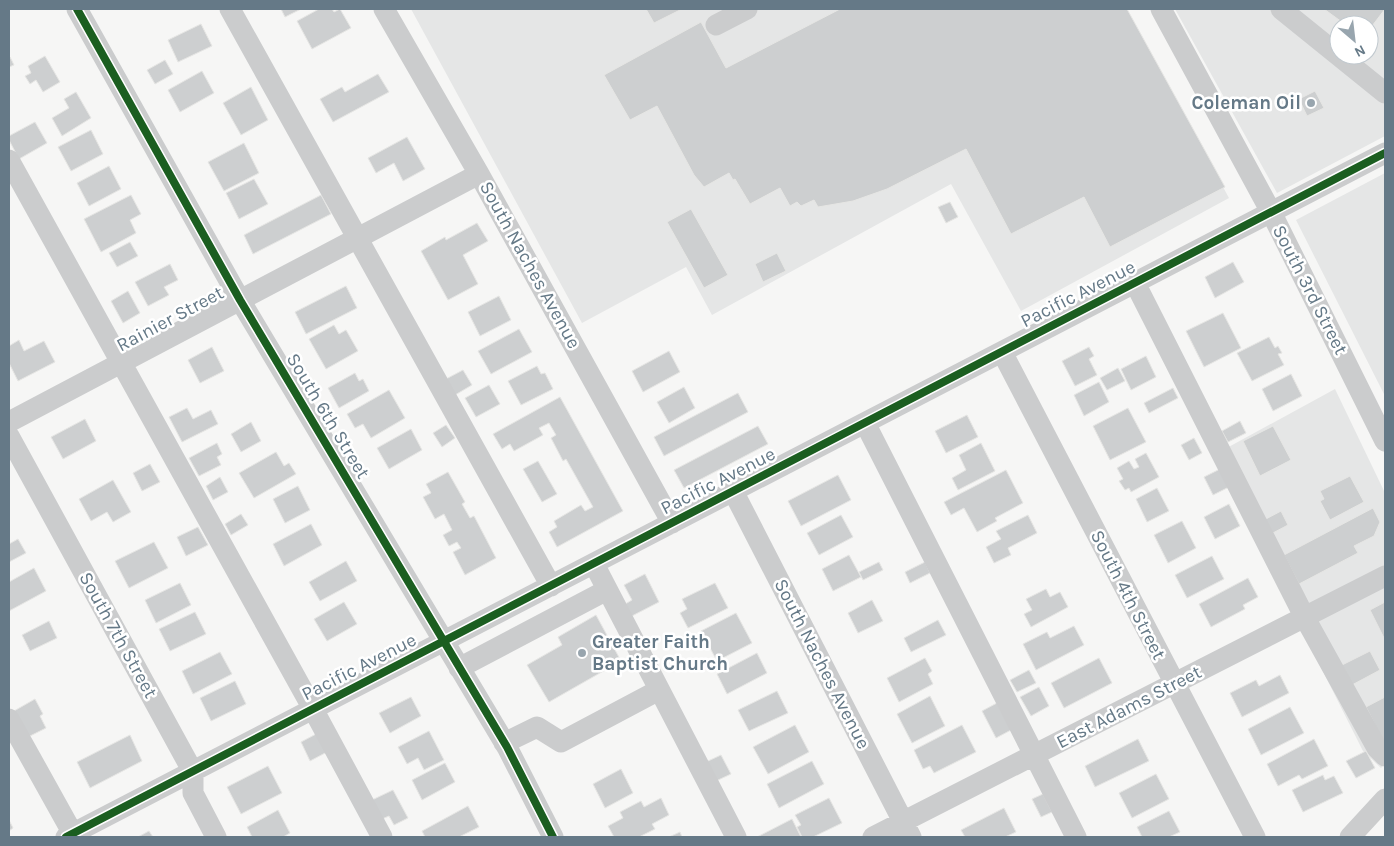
<svg xmlns="http://www.w3.org/2000/svg" width="1394" height="846" font-family="Karla,sans-serif">
<rect width="100%" height="100%" fill="#f6f6f5"/>
<path fill="#e5e6e6" fill-rule="evenodd" d="M411 9H1126L1229 198 1021 311 951 184 712 315 686 267 582 323Z
M1175 9H1385V136L1277 193ZM1339 25H1369V55H1339Z
M1385 173V396L1296 220Z
M1335 389 1385 493V764L1381 768 1363 751 1214 455Z"/>
<path fill="#cdcfd0" stroke="#e6e6e4" d="M281 9H301L285 17Z
M319 9H332L334 12 340 9 351 28 312 49 297 21Z
M646 9H682L654 23Z
M840 9H1127L1225 187 1110 247 1084 197 1011 234 966 149 887 189 853 201 818 207 814 200 801 206 797 202 790 206 780 188 750 204 735 179 733 180 729 173 704 187 694 175 657 106 630 120 604 75 701 22 726 68Z
M1324 9H1385L1369 30V25H1346Z
M201 24 212 46 178 62 168 40Z
M45 56 60 82 43 92 36 80 30 84 25 76 31 73 28 66Z
M10 57 14 65 9 67V58Z
M165 60 173 74 155 84 147 70Z
M202 71 214 93 180 112 168 90Z
M378 74 389 92 333 122 320 99 342 87 345 92Z
M251 87 268 120 241 135 223 103Z
M1315 91 1324 108 1307 116 1299 99Z
M76 92 91 118 62 136 52 118 69 108 64 99Z
M35 122 47 143 19 159 9 140V136Z
M91 130 103 154 71 171 58 147Z
M407 137 425 169 403 181 394 163 376 173 368 158Z
M244 143 259 173 224 191 208 162Z
M109 166 121 189 89 206 77 183Z
M254 179 268 204 239 219 226 193Z
M131 195 141 214 130 220 136 233 101 252 84 219Z
M321 195 331 214 253 254 244 235Z
M950 202 958 217 946 223 938 207Z
M691 209 728 275 704 288 667 222Z
M477 223 488 241 463 255 478 284 448 300 421 251 445 237 446 240Z
M130 242 138 256 117 267 109 253Z
M777 253 786 271 763 282 755 264Z
M1233 262 1244 282 1215 298 1205 277Z
M170 264 178 280 164 287 169 295 148 306 135 282Z
M346 286 357 308 306 334 295 312Z
M128 291 140 313 123 323 111 301Z
M499 296 511 320 480 336 468 312Z
M1223 313 1241 348 1204 367 1186 331Z
M334 325 339 334 346 330 358 351 326 369 309 339Z
M519 329 532 352 491 374 478 351Z
M1269 337 1275 348 1278 346 1282 353 1278 354 1284 365 1252 381 1237 353Z
M19 340 24 351 44 341 55 362 18 381 9 363V346Z
M212 347 224 371 200 383 188 360Z
M1089 347 1094 356 1089 359 1097 375 1075 386 1062 361Z
M669 351 680 372 643 392 632 371Z
M1146 356 1156 377 1131 390 1121 369Z
M537 366 541 374 545 373 553 389 521 405 508 381Z
M1118 368 1125 381 1107 390 1100 378Z
M463 370 472 385 455 395 446 379Z
M355 373 359 381 363 379 369 391 339 408 328 388Z
M1291 374 1302 396 1273 411 1262 389Z
M1099 382 1109 402 1084 416 1074 395Z
M489 385 500 404 476 417 465 398Z
M684 387 695 408 669 423 657 402Z
M1173 388 1178 398 1149 413 1144 403Z
M389 390 405 418 371 438 363 424 355 428 347 414Z
M738 393 748 412 664 456 654 437Z
M560 397 623 511 557 547 549 532 557 527 554 521 581 505 585 511 593 507 566 459 563 461 551 438 556 435 549 423 539 428 543 435 514 451 510 444 502 449 493 434Z
M187 408 193 419 211 410 218 424 182 442 169 417Z
M1128 408 1146 442 1110 460 1093 426Z
M967 415 978 437 946 453 935 431Z
M85 419 96 441 63 459 51 437Z
M1240 421 1246 433 1228 442 1222 431Z
M251 422 261 441 241 452 231 434Z
M446 425 455 438 442 447 433 433Z
M758 426 768 444 684 488 674 470Z
M1273 426 1291 460 1260 476 1243 441Z
M411 429 422 450 389 469 377 448Z
M1194 438 1202 453 1189 460 1181 445Z
M217 443 222 454 217 457 221 465 199 476 189 458Z
M981 443 995 471 958 490 952 478 966 470 959 455Z
M276 452 284 466 289 463 296 474 254 498 239 473Z
M1146 453 1159 477 1131 492 1129 488 1125 490 1119 481 1123 479 1117 468 1129 461 1134 469 1139 467 1135 459Z
M538 461 557 494 542 502 523 469Z
M150 464 160 482 142 491 133 473Z
M1220 469 1229 487 1213 495 1204 477Z
M1006 470 1023 503 995 518 997 521 977 532 964 508 951 515 944 502Z
M448 472 465 502 462 504 470 518 474 516 496 558 465 575 453 552 461 548 457 542 449 546 443 535 452 530 444 514 435 519 423 497 431 493 426 484Z
M838 475 851 500 801 526 788 501Z
M1350 476 1364 502 1330 520 1320 501 1324 499 1320 491Z
M220 477 228 492 213 500 206 486Z
M113 480 131 512 113 522 107 512 91 521 79 499Z
M298 486 310 510 285 523 273 499Z
M1157 488 1169 511 1147 522 1136 499Z
M1229 504 1240 526 1215 539 1204 517Z
M1373 508 1380 522 1374 536 1354 546 1358 553 1299 584 1284 555Z
M1281 511 1288 525 1271 534 1264 520Z
M241 514 248 525 231 535 225 524Z
M841 515 853 537 819 555 807 533Z
M1028 515 1037 533 1008 548 1011 555 994 563 986 547 1001 539 996 531Z
M1182 521 1196 548 1168 563 1154 535Z
M311 524 322 545 284 566 273 544Z
M198 527 208 545 186 556 177 537Z
M18 539 26 553 9 562V544Z
M154 542 168 568 129 588 115 561Z
M849 555 861 577 833 591 822 569Z
M1212 556 1224 579 1187 598 1175 575Z
M346 561 357 581 320 601 309 582Z
M879 562 883 570 863 580 859 572Z
M925 562 930 573 910 583 905 572Z
M34 568 46 591 9 611V582Z
M645 574 659 602 628 618 622 606 632 600 624 585Z
M1248 578 1258 597 1243 605 1245 609 1211 627 1199 604Z
M180 583 191 605 156 623 145 600Z
M715 583 728 608 688 628 680 613 687 609 682 599Z
M1046 589 1050 597 1060 592 1068 607 1031 627 1024 614 1032 610 1026 599Z
M872 600 883 621 858 633 848 613Z
M344 602 357 624 327 641 314 619Z
M1385 602V640L1370 610Z
M195 612 206 634 170 651 159 629Z
M736 613 752 643 717 661 701 631Z
M596 615 621 661 549 702 527 665 562 645 558 637Z
M938 620 946 635 911 652 904 638Z
M49 621 57 638 30 651 22 635Z
M1074 626 1084 645 1036 670 1023 644 1047 632 1050 638Z
M1370 651 1380 670 1352 685 1342 665Z
M220 652 232 674 193 694 182 671Z
M757 653 767 673 727 694 717 674Z
M925 658 932 671 928 674 933 684 899 702 887 678Z
M1099 658 1112 683 1064 708 1051 683Z
M1029 670 1036 683 1017 692 1010 680Z
M1280 675 1289 693 1242 717 1230 693 1256 680 1259 686Z
M235 681 246 704 211 721 200 698Z
M1039 687 1049 706 1031 716 1020 697Z
M777 691 788 713 749 731 738 710Z
M930 696 945 726 912 743 897 714Z
M411 697 421 716 390 733 379 713Z
M1385 697V739L1383 740 1366 707Z
M35 699 43 714 40 716 46 728 28 737 14 711Z
M997 703 1011 730 996 738 982 711Z
M1290 707 1304 733 1261 755 1248 729Z
M795 725 809 752 768 774 753 747Z
M962 725 976 752 934 773 930 766 923 769 914 750Z
M429 731 444 760 424 770 418 758 407 764 398 747Z
M318 733 327 752 310 761 301 742Z
M130 735 142 761 90 788 77 762Z
M1138 739 1149 761 1095 787 1085 766Z
M1314 739 1328 766 1302 779 1299 775 1278 786 1267 764Z
M1366 751 1375 768 1356 778 1346 761Z
M721 755 731 774 716 781 706 762Z
M812 761 824 784 779 808 767 784Z
M445 763 455 782 422 800 412 780Z
M268 766 282 793 241 814 227 787Z
M621 769 633 793 605 808 593 784Z
M1156 774 1169 799 1132 818 1119 793Z
M1323 775 1325 780 1334 776 1343 793 1303 812 1292 790Z
M393 790 408 818 394 825 389 816 382 819 372 800Z
M1043 794 1052 812 1041 817 1032 799Z
M661 798 669 815 652 824 655 829 639 837H614L608 826 623 818 620 812 641 801 644 807Z
M829 798 842 823 813 837H802L797 827 801 825 795 815Z
M468 806 479 827 459 837H425L422 831Z
M1004 808 1016 832 1005 837H965L961 830Z
M278 810 290 833 283 837H252L247 827Z
M1169 811 1180 832 1169 837H1142L1137 827Z
M792 819 801 837H757Z
M9 820 13 828 9 831Z
M149 831 153 837H138Z
M680 832 682 837H669Z"/>
<g fill="none" stroke-linecap="round" stroke-linejoin="round">
<path stroke="#cbcccd" stroke-width="21" d="M77 9 240 300 507 747 553 837
M230 9 551 586
M384 9 479 174 672 523
M1161 9 1271 212 1385 441
M1281 9 1385 93
M716 25 747 9
M9 160 313 709 382 837
M1135 283 1305 618 1377 748 1385 756
M1002 352 1255 837
M9 422 479 174
M865 423 1076 837
M9 436 193 772V793L216 837
M733 491 911 837
M594 564 736 837
M459 668 607 590
M9 719 73 834
M504 743 537 727 561 742 659 690
M66 837 1385 153
M873 837 1385 576
M1350 837 1385 799"/>
<g stroke="#fff" stroke-width="11">
<path id="cycleway" d="M77 9 240 300 507 747 553 837
M66 837 1385 153"/>
</g>
<use href="#cycleway" stroke="#1b5e20" stroke-width="8"/>
</g>
<g fill="#98a5ae" stroke="#fff" stroke-width="2">
<circle cx="1311" cy="103" r="5"/>
<circle cx="582" cy="653" r="5"/>
</g>
<g text-anchor="middle" dominant-baseline="central" stroke-width="5" stroke-linejoin="round" paint-order="stroke">
<g font-size="19" font-weight="bold" fill="#657987" stroke="#fff" text-anchor="end">
<text x="1301" y="103">Coleman Oil</text>
<text x="592" y="642" text-anchor="start">Greater Faith<tspan x="592" dy="22">Baptist Church</tspan></text>
</g>
<g font-size="19" fill="#657987" stroke="#fff">
<text transform="translate(530 265) rotate(61)">South Naches Avenue</text>
<text transform="translate(1310 290) rotate(63)">South 3rd Street</text>
<text transform="translate(1078 294) rotate(-27)">Pacific Avenue</text>
<text transform="translate(170 319) rotate(-28)">Rainier Street</text>
<text transform="translate(328 416) rotate(59)">South 6th Street</text>
<text transform="translate(718 481) rotate(-27)">Pacific Avenue</text>
<text transform="translate(1128 595) rotate(63)">South 4th Street</text>
<text transform="translate(118 635) rotate(61)">South 7th Street</text>
<text transform="translate(822 664) rotate(63)">South Naches Avenue</text>
<text transform="translate(359 667) rotate(-27)">Pacific Avenue</text>
<text transform="translate(1129 707) rotate(-27)">East Adams Street</text>
</g>
</g>
<rect width="1394" height="846" fill="none" stroke="#657987" stroke-width="20"/>
<g transform="translate(1354 40) rotate(152)"><circle r="24" fill="#ffffff" stroke="#c1c9cf"/>
<path d="M0-4L9 19L0 12L-9 19Z" fill="#98a5ae"/>
<text y="-8" font-size="14" font-weight="bold" text-anchor="middle" fill="#657987">N</text>
</g>
</svg>
